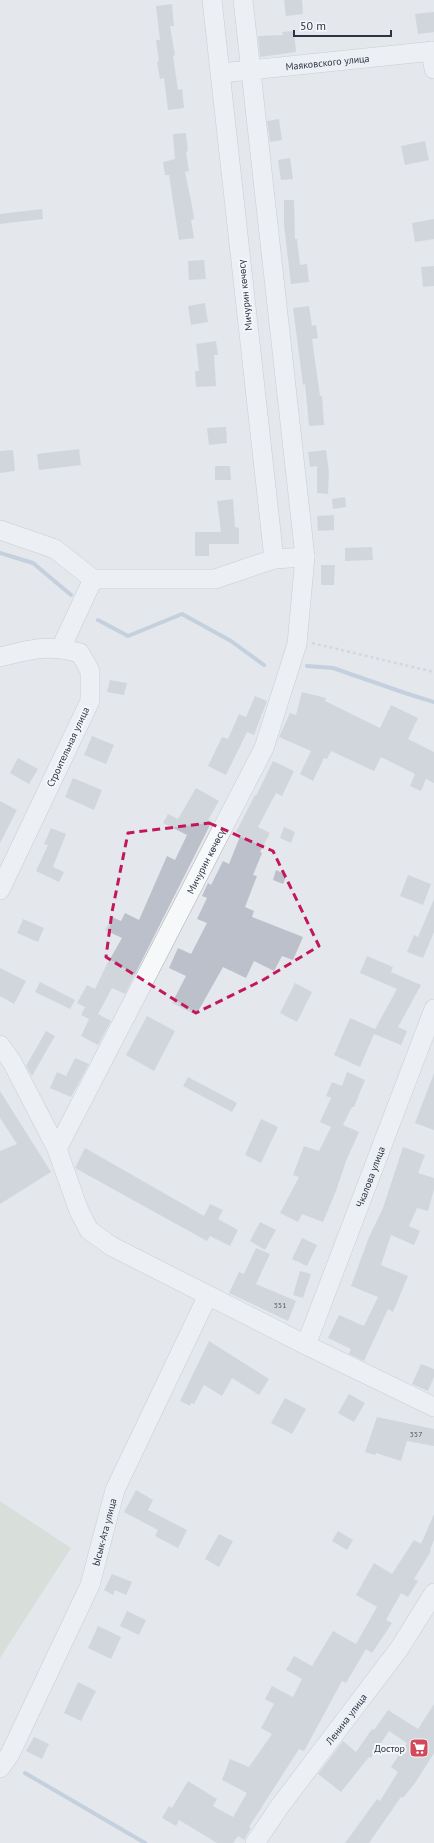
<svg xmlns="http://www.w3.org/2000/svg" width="434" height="1843" font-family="'PT Sans',sans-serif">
<rect width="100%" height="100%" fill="#e4e7ec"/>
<path fill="#c9d6c5" d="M0 1501 71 1548 0 1658Z"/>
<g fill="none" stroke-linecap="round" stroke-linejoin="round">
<path stroke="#9fb4cc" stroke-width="4" d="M0 553 33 563 71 595
M98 620 128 636 182 614 231 641 264 665
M307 666 333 668 405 693 434 702
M25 1773 145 1843"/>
</g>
<path fill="#bbc0ca" d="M284 0H302L303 14 286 16Z
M172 4 174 26H170L175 55 173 56 178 90 182 89 184 108 168 110 164 78 160 79 157 62 159 61 156 40H160L156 6Z
M434 12V32L418 34 415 14Z
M294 31 296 52 260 57 258 36 283 35 282 32Z
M279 119 282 140 270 142 267 121Z
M186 133 188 151 186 152 189 171 185 172 192 206 194 219 191 220 194 238 179 240 169 175H165L163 162 175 159 173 134Z
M425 141 429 160 405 165 401 146Z
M290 158 293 179 281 180 278 160Z
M284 200H294L295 239H297L300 265 307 264 309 282 291 284 284 225Z
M42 209 43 219 0 224V214Z
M434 219V239L415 242 412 223Z
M204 260 206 279 189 280 188 261Z
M434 266V286L423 287 421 267Z
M205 303 208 322 191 325 188 306Z
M309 306 312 326 316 325 318 338 312 339 320 396H322L324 425 309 426 305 384 303 385 293 308Z
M216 341 218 355H214L216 386 196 387 195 371H199L196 344Z
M226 427 227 443 209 445 207 428Z
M79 449 81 465 39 470 37 454Z
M13 450 15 471 0 473V451Z
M326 450 329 472 328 494 317 493V466L310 467 308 452Z
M215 466H230L231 480H215Z
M345 497 346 507 333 509 332 499Z
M233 499 235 527 239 528V544H209V556H195V532H221L217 501Z
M334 515V530L318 531 317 516Z
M372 547 373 560 345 561V548Z
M321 565H335L334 585H321Z
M110 680 127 683 124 695 107 692Z
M302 692 326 698 325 701 380 728 391 705 418 718 408 739 434 752V783L426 779 421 791 410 786 415 774 381 757 374 771 331 751 327 759 324 758 313 781 300 774 311 751 279 737 290 713 296 715Z
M255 696 267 701 254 735 247 732 226 775 208 766 222 737 228 739 239 714 246 717Z
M92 736 114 745 106 764 84 755Z
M18 758 38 769 29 784 10 773Z
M273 761 294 771 282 796 276 793 258 827 270 833 260 852 262 853 253 875 257 876 245 907 254 911 252 917 303 937 293 960 282 956 274 971 254 961 246 978 223 967 196 1015 172 1003 186 976 169 968 178 948 191 954 207 923 197 919 207 898 202 896 208 883 211 885 223 861 229 864 241 834 236 832 255 795 256 796Z
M73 778 102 790 94 810 65 797Z
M196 788 219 801 208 820 212 821 125 994 112 988 98 1014 111 1021 98 1045 81 1036 89 1019 81 1015 85 1007 77 1003 87 985 95 989 106 966 122 938 105 930 112 917 121 921 125 913 139 920 167 856 175 860 187 835 163 823 168 814 178 819Z
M0 801 17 810 0 843Z
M284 827 295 832 291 843 280 838Z
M51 828 66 834 53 867 64 872 59 882 36 871 48 845 44 844Z
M276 870 287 875 283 884 273 880Z
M408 875 431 884 423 905 400 896Z
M434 899V932L423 958 407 952 414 935 418 937Z
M23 919 44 928 38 942 17 933Z
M367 956 393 967 391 972 421 985 398 1027 407 1031 401 1045 374 1034 360 1067 334 1055 350 1018 375 1029 397 989 360 973Z
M0 968 26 981 14 1004 0 996Z
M40 982 75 1000 70 1009 35 992Z
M295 983 312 992 297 1022 280 1013Z
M147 1016 175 1031 154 1071 126 1055Z
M46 1031 55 1036 32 1076 26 1066Z
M75 1058 89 1064 71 1097 50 1088 57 1072 66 1076Z
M347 1072 365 1080 354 1107H352L343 1125 359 1132 346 1161 336 1191 323 1222 302 1214 298 1222 280 1213 299 1177 293 1175 304 1146 319 1151 331 1127 320 1122 331 1098 326 1096 332 1082 342 1086Z
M434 1073V1130L415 1123Z
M188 1077 237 1103 232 1112 183 1086Z
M0 1091 51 1172 0 1204V1151L17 1144 0 1118Z
M261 1119 278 1127 261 1163 245 1155Z
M403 1147 425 1155 418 1173 434 1178V1189L428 1211 417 1208 409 1226 420 1231 414 1245 391 1235 381 1265 408 1276 393 1312 388 1309 364 1361 349 1354 351 1349 328 1338 339 1315 364 1326 378 1297 351 1286 369 1237 383 1208Z
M85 1148 204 1216 210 1204 223 1210 218 1219 238 1230 230 1246 210 1236 207 1241 75 1168Z
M260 1222 276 1230 265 1250 250 1241Z
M302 1238 317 1245 307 1266 292 1259Z
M256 1248 270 1254 256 1284 296 1301 288 1321 229 1293 239 1272 244 1274Z
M300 1271 311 1274 303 1298 293 1295Z
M209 1341 269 1379 259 1395 232 1378 222 1396 204 1385 194 1404 191 1403 190 1406 180 1401Z
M421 1364 434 1369V1377L428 1391 412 1384Z
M349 1394 365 1403 354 1422 338 1413Z
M285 1398 306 1409 292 1434 271 1423Z
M377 1417 434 1429V1446L407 1441 401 1461 376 1453 375 1455 365 1452Z
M136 1490 153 1500 148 1510 187 1530 178 1548 155 1536 158 1530 124 1512Z
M434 1514V1540L430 1550 431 1551 414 1579 418 1581 408 1597 401 1593 386 1620 392 1623 372 1653 366 1649 346 1683 342 1681 304 1751 299 1749 249 1827 251 1828 244 1840 238 1836 233 1843H217L179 1820 176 1826 162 1818 169 1806 172 1808 188 1781 217 1799 213 1806 233 1817 247 1793 222 1780 230 1759 249 1767 272 1734 261 1728 274 1704 265 1699 272 1686 293 1697 302 1679 286 1670 294 1656 312 1666 333 1631 356 1644 377 1607 356 1595 374 1563 392 1574 414 1540 421 1544Z
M338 1531 353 1540 347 1550 332 1541Z
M219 1534 233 1541 219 1567 205 1559Z
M112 1574 132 1582 126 1595 115 1590 113 1595 104 1590Z
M127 1611 146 1620 139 1635 120 1626Z
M98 1626 121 1637 111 1659 88 1648Z
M78 1682 96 1691 81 1721 64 1713Z
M434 1704V1753L415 1783 403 1798 401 1797 369 1843H345L377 1799 380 1801 398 1772 391 1767 407 1743 389 1731 371 1758 369 1757 341 1792 318 1774 343 1741 356 1752 372 1729 374 1730 388 1710 418 1729Z
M34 1737 49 1744 42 1759 26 1751Z"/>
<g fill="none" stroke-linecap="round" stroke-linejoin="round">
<g stroke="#a9aeb7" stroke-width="20">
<g id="minor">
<path d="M243 0 305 557"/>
<path d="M431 51 434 69"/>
<path id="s1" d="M221 73 434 51"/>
<path d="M0 530 55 549 93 579H215L274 559"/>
<path d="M61 648 93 579"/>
<path d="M0 657C32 649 48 644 80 653L90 671V701L0 890"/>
<path d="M0 1045 12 1062 57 1149 79 1211 89 1230 111 1246 306 1345 434 1407"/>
<path id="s2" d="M57 1149 264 748 297 644 305 557 274 559 212 0"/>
<path id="s3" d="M306 1345 434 1009"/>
<path id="s4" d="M0 1768 10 1754 90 1585 115 1490 208 1295"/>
<path id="s5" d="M255 1843 280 1806 399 1649 434 1593"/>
</g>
</g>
<path stroke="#c2c5cb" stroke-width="2.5" stroke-dasharray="3 3" stroke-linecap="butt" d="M312 643 434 672"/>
<use href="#minor" stroke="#f7f8fa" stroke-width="19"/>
</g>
<path d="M0 0H434V1843H0ZM209 823 273 851 319 946 263 980 196 1013 106 957 112 912 128 833Z" fill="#e4e7ec" fill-opacity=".55" fill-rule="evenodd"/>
<path fill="none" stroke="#c2185b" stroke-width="3" stroke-dasharray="8 5" stroke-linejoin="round" d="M209 823 273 851 319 946 263 980 196 1013 106 957 112 912 128 833Z"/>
<defs>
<g id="supermarket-square" transform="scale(1)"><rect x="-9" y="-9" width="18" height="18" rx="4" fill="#d1495b" stroke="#f4f6f9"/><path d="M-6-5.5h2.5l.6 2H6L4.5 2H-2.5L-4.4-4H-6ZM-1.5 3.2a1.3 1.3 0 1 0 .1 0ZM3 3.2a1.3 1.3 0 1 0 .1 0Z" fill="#fff"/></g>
</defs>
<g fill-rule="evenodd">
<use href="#supermarket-square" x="419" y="1748"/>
</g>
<g text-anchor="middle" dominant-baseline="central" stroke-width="4" stroke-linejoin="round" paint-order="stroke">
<g font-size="8" fill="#4f5766">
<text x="280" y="1305">351</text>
<text x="416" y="1434">357</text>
</g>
<g font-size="10" fill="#2b3445" stroke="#f4f6f9">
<text stroke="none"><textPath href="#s1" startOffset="107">Маяковского улица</textPath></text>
<text transform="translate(245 295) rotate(-96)">Мичурин көчөсү</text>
<text transform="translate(68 747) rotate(-65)">Строительная улица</text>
<text stroke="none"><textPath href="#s2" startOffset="324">Мичурин көчөсү</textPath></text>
<text stroke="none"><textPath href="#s3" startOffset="180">Чкалова улица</textPath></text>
<text stroke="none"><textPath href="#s4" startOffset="259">Ысык-Ата улица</textPath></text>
<text stroke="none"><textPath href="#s5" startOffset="154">Ленина улица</textPath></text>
</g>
<g font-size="10" fill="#2b3445" stroke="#f4f6f9" text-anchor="end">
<text x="405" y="1748">Достор</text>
</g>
</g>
<path d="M294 30v6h97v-6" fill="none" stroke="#2b3445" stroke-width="2"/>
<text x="300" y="30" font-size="12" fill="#2b3445" stroke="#f4f6f9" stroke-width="3" paint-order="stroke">50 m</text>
</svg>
